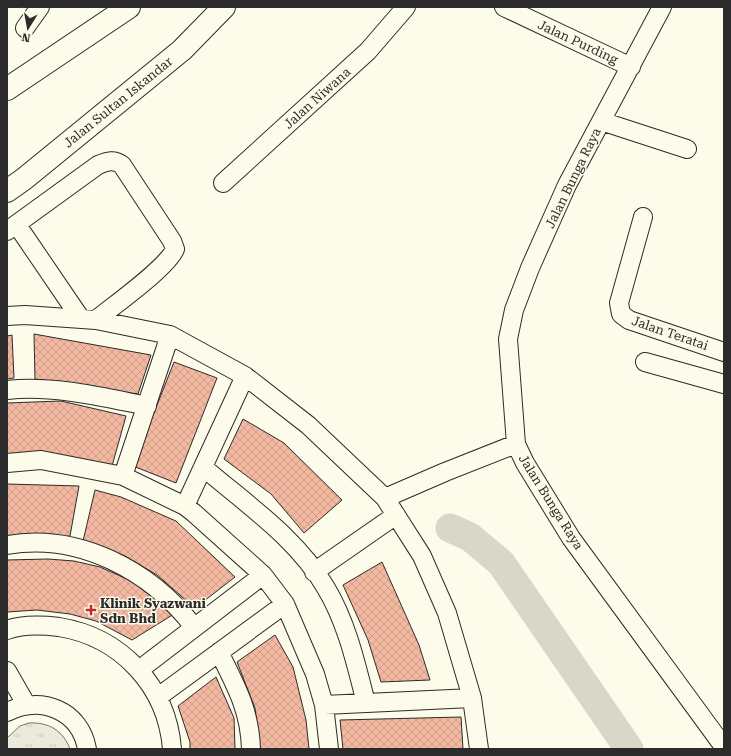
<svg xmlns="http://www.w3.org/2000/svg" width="731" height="756" font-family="'Roboto Serif',serif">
<defs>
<pattern id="grass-tufts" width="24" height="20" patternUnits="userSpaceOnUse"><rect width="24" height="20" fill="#ecebdb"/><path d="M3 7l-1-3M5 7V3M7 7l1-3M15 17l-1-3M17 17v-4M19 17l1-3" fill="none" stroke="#cbcabc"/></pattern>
<pattern id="building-cross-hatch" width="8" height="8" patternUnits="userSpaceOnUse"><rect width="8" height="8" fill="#f2b8a0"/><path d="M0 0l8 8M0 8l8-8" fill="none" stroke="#d09e8a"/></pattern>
</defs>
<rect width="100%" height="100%" fill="#fdfbea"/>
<path fill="url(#grass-tufts)" stroke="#74746e" d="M29 723C48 722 63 730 70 749H7V738L20 726Z"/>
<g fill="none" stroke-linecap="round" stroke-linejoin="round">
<path stroke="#d8d7c9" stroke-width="29" d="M450 528 470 537 501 563 629 749"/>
</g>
<path fill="url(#building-cross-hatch)" stroke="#2b2b2b" d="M34 334 151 355 138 394 35 379Z
M12 335 14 378 7 379V336Z
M174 362 217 378 176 483 133 466Z
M61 401 126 416 112 466 59 455 22 453 7 454V403Z
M243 419 284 443 342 500 304 533 271 494 224 459Z
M7 484 79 486 70 536 7 541Z
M95 490 121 497 176 521 235 577 195 608 157 575 125 556 83 541Z
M48 559 74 561 100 567 127 579 150 593 174 614 132 640 96 621 70 614 37 610 7 612V560Z
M382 562 419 645 430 680 381 682 368 640 343 585Z
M275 635 293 667 306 720 309 749H260L255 708 237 662Z
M216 677 234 718 235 749H190V742L178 706Z
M461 717 463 749H343L340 720Z"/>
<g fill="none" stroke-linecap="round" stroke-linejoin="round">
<g stroke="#2b2b2b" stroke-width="20">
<path id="minor" d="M504 7 631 67
M662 7 567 185 530 268 514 310 508 339 516 444 525 463 571 538 724 747
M25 28 40 7
M601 121 687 149
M223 183 368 51 406 7
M643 217 619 303 621 314 629 320 724 352
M17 225 81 319
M7 231 98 165C108 161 114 159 122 165L172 241 175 249C167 268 114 305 96 320
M7 316 25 315 96 320 170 335 245 376 308 425 385 498 422 556 447 613 472 698 479 749
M645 362 724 384
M7 390C54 385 102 397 147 406
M7 463 41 460 123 476 185 506 194 513 263 575 285 604 315 674 324 705 329 749
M203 467C246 504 297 538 326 588 347 623 356 664 366 703
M123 476 170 335
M385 498 445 472 516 444
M185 506 245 376
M7 545C79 532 151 571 194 627
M314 572 396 515
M7 630C23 624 42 625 59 627 121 637 167 686 172 749
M219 652C236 686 250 711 251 749
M139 670 263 575
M7 671 26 704
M158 697 285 604
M324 705 472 698
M7 712C41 695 80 710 87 749"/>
</g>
<g stroke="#2b2b2b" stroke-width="24">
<path id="major" d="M7 89 129 7
M7 191 24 179 182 50 224 7"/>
</g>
<use href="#minor" stroke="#fdfbea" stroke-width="18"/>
<use href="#major" stroke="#fdfbea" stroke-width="22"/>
</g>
<path fill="#c62828" stroke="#fdfbea" stroke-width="1.5" d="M89 604h4v4h4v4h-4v4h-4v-4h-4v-4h4z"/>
<g text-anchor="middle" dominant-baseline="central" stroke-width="3" stroke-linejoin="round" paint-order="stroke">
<g font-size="13" fill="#2b2b2b" stroke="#fdfbea">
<text transform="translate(578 42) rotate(25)">Jalan Purding</text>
<text transform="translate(317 98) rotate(-42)">Jalan Niwana</text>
<text transform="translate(118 102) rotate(-39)">Jalan Sultan Iskandar</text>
<text transform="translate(573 178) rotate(-64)">Jalan Bunga Raya</text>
<text transform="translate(670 333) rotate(19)">Jalan Teratai</text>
<text transform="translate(551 502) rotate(58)">Jalan Bunga Raya</text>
</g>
<g font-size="13" font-weight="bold" fill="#2b2b2b" stroke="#fdfbea" text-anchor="start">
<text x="100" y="603">Klinik Syazwani<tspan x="100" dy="15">Sdn Bhd</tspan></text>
</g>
</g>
<rect width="731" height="756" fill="none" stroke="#2b2b2b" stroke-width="16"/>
<g transform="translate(28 28) rotate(191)" stroke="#fdfbea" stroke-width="3" paint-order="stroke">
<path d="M0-3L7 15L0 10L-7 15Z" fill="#2b2b2b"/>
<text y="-6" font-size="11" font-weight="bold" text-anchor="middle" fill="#2b2b2b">N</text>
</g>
</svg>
